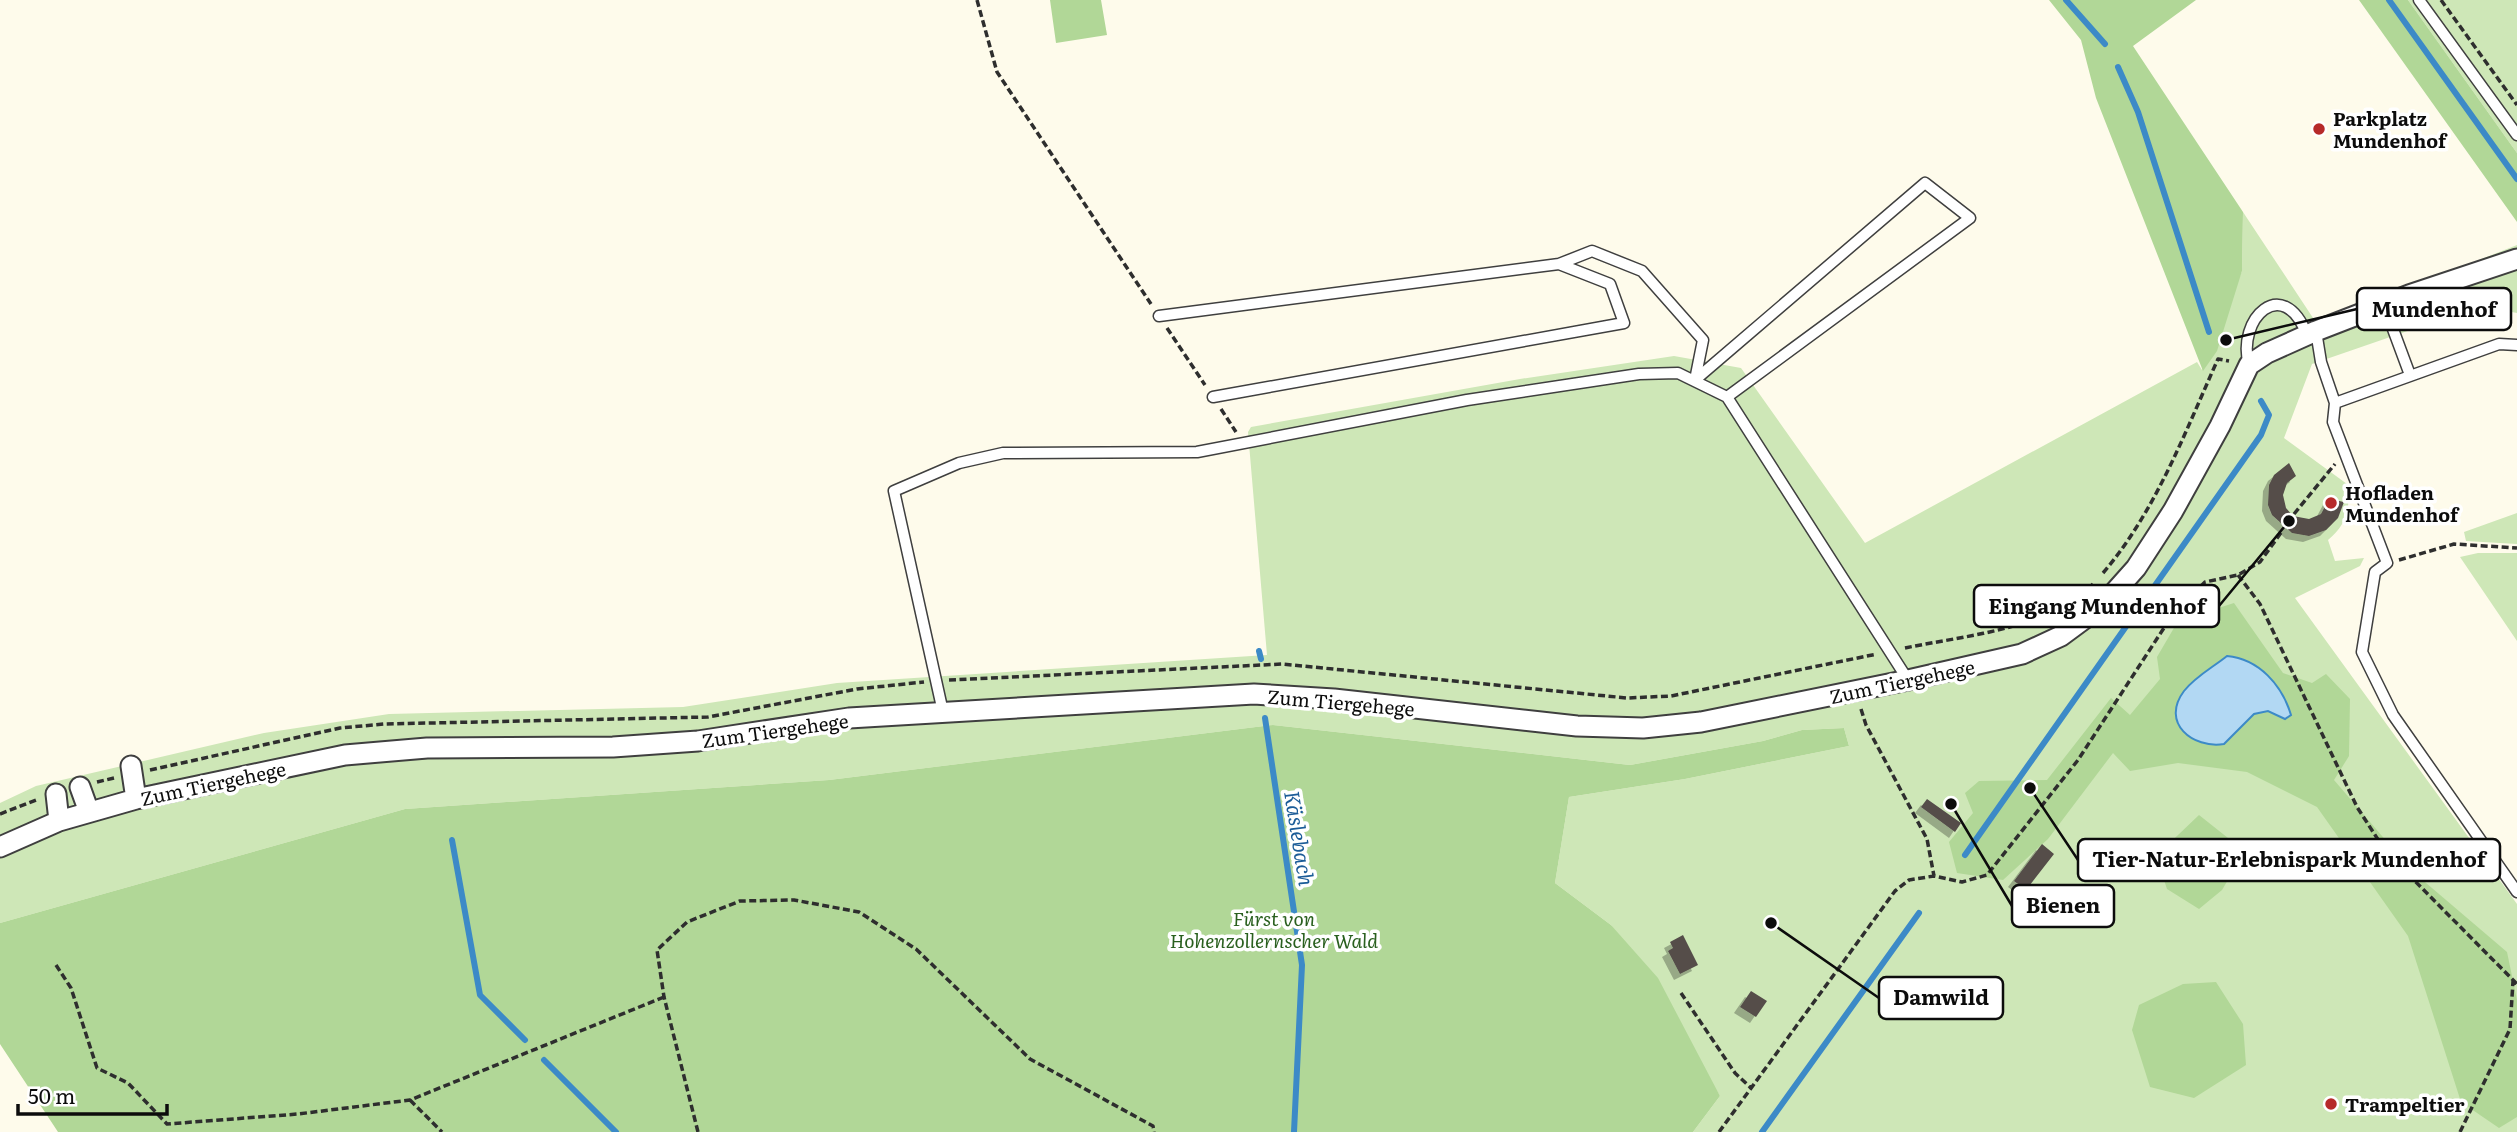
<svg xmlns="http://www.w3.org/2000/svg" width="2517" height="1132" font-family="Literata,serif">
<defs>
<filter id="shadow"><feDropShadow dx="-6" dy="6" stdDeviation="0" flood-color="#0004"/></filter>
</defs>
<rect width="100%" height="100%" fill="#fefbeb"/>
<path fill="#cee7b7" d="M2408 0H2517V153Z
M2243 212 2317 324 2517 245V313L2480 306 2312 364 2284 438 2347 484C2351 508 2347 524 2328 540L2335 561 2364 558 2360 566 2295 598 2517 904V1132H1693L1720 1096 1611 925 1555 883 1569 797 1685 779 1849 746 1844 728 1802 730 1763 741 1630 765 1273 725 829 780 405 809 0 923V803L36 786 264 733 389 714 683 707 837 683 1267 655 1248 432 1251 427 1520 379 1674 356 1741 368 1865 543 2197 362 2202 370 2242 271Z
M2517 513V544L2466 541 2464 532Z
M2478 553H2517V641L2460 557Z"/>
<path fill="#b1d797" d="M1050 0H1101L1107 35 1056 43Z
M2049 0H2196L2133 46 2243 212 2242 271 2217 351 2203 371 2096 98 2081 40Z
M2359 0H2408L2517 153V222Z
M2234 603 2283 673 2312 683 2326 674 2350 699 2349 756 2334 780 2412 871 2507 952 2517 1000V1117L2499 1128 2461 1102 2408 936 2317 807 2247 772 2178 763 2130 771 2113 753 2048 839 2003 880 1957 873 1949 842 1973 813 1965 793 1979 781 2047 780 2111 698 2130 715 2160 679 2157 657 2178 621Z
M1273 725 1630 765 1763 741 1802 730 1844 728 1849 746 1685 779 1569 797 1555 883 1611 925 1658 978 1720 1096 1693 1132H58L0 1044V923L405 809 829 780Z
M2199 815 2228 838 2241 858 2222 890 2199 909 2167 889 2156 856Z
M2216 982 2243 1024 2246 1065 2194 1098 2150 1087 2132 1030 2139 1005 2183 984Z"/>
<path fill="#b2d8f3" stroke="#3c8ac7" stroke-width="2" d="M2227 656C2259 659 2282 685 2291 715L2285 719 2268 711 2254 714 2224 744C2193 749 2160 723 2184 691 2196 676 2212 668 2227 656Z"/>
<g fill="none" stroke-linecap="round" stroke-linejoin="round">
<path stroke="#3c8ac7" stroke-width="6" d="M2066 0 2105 44
M2389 0 2517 179
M2118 67 2138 112 2209 332
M1259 651 1261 659
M1265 718 1302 965 1294 1132
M452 840 480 995 525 1040
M1965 855 2261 435 2269 415 2261 401
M544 1060 616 1132
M1762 1132 1919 913"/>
</g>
<path fill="#544d49" filter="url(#shadow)" d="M2289 463 2296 476 2287 483 2283 495 2286 508 2293 516 2309 519 2321 514 2329 499 2344 502 2338 518 2326 530 2309 536 2292 533 2272 515 2268 505 2269 485 2274 475Z
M1927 799 1961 823 1955 832 1921 807Z
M2042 844 2054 854 2026 890 2014 881Z
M1683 935 1698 965 1680 974 1668 951 1673 948 1670 942Z
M1751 991 1767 1001 1756 1017 1740 1007Z"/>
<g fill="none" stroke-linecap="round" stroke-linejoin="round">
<g stroke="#3f3f3f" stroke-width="13">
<path id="lane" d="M2419 0 2517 135
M1559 264 1592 251 1642 271 1703 340 1695 380 1925 183 1970 218 1727 397
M2384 305 2410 375
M1159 316 1559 264 1610 284 1624 323 1213 397
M2316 331 2321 362 2335 403
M2517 345 2499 344 2335 403 2333 422 2387 563 2375 572 2362 652 2393 715 2517 892
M2249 365C2236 319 2283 273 2307 335
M943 712 894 491 959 463 1003 453 1197 452 1467 400 1639 374 1678 373 1727 397 1908 680"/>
</g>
<g stroke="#3f3f3f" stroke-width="23">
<path id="street" d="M131 766 136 799
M80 787 89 812
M56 794 59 821
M0 847 59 821 136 799 345 755 427 748 613 747 698 741 849 718 1254 694 1334 699 1577 726 1643 728 1701 722 1908 680 2022 654 2061 636 2103 605 2136 568 2173 511 2220 426 2249 365 2267 353 2316 331 2409 295 2517 259"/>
</g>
<path stroke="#2e2e2e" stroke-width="3.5" stroke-dasharray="7 3.5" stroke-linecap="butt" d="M977 0 997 72 1151 304
M2441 0 2517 105
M1167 328 1205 385
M1221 409 1236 432
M2294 514 2335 464
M2399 560 2454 544 2517 548
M2103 573C2156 511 2185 432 2218 359L2229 361
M2238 575 2260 604 2357 807 2386 852 2517 984
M1905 648C1967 635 2046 630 2093 584
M949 680 1282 664 1627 698 1671 696 1877 654
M1861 709 1866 725 1927 839 1934 876
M150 770 340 728 384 724 708 717 857 689 924 682
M97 782 114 778
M0 814 39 799
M56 965 71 988 97 1068 128 1083 167 1124 298 1114 410 1100 664 997
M1681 993 1735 1073 1751 1088
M410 1100 442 1132
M698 1132 664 997 657 950 687 922 740 901 794 900 859 912 916 949 1030 1059 1153 1126 1154 1132
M1719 1132 1895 891 1909 880 1934 876 1962 882 1987 875 2078 760 2175 611 2205 582 2238 575 2260 562 2283 530
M2460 1132 2510 1029 2513 981"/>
<use href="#lane" stroke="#fff" stroke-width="10"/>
<use href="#street" stroke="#fff" stroke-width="19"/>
</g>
<g fill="#b62a2a" stroke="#fff" stroke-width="2.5">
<circle cx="2319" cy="129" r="7"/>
<circle cx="2331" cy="503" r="7"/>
<circle cx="2331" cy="1104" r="7"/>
</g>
<g text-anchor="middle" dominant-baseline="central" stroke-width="7" stroke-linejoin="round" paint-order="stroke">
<g font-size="19" font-weight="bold" fill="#0c0c0c" stroke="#fff" text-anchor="start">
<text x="2333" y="118">Parkplatz<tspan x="2333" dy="22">Mundenhof</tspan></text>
<text x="2345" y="492">Hofladen<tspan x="2345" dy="22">Mundenhof</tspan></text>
<text x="2345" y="1104">Trampeltier</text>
</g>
<g font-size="19" fill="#0c0c0c" stroke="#fff">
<text transform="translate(1902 681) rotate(-12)">Zum Tiergehege</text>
<text transform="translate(1341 702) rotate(5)">Zum Tiergehege</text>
<text transform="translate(775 730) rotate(-8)">Zum Tiergehege</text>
<text transform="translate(213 783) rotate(-12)">Zum Tiergehege</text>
</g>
<g font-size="19" font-style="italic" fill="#2a601f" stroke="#fff">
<text x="1274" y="918">Fürst von<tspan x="1274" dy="22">Hohenzollernscher Wald</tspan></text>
</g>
<g font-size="21" font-style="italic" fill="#1b5c98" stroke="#fff">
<text transform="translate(1301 838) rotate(81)">Käslebach</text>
</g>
</g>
<path fill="none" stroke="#0c0c0c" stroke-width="2.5" d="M2226 340L2357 309M2289 521L2219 606M2030 788L2078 860M1951 804L2012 906M1771 923L1879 998"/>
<g fill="#0c0c0c" stroke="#fff" stroke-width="2.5">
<circle cx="2226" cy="340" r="7"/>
<circle cx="2289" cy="521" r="7"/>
<circle cx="2030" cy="788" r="7"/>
<circle cx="1951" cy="804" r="7"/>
<circle cx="1771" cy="923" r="7"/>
</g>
<g fill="#fff" stroke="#0c0c0c" stroke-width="2.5">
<rect x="2357" y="288" width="154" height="42" rx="7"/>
<rect x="1974" y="585" width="245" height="42" rx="7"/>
<rect x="2078" y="839" width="422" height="42" rx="7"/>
<rect x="2012" y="885" width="102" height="42" rx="7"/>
<rect x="1879" y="977" width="124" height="42" rx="7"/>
</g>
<g font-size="21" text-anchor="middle" font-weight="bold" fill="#0c0c0c">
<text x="2434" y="317">Mundenhof</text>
<text x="2097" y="614">Eingang Mundenhof</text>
<text x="2289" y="867">Tier-Natur-Erlebnispark Mundenhof</text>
<text x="2063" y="913">Bienen</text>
<text x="1941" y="1005">Damwild</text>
</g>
<path d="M18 1104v10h149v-10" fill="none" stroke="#0c0c0c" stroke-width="3.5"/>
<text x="28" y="1104" font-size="21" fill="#0c0c0c" stroke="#ffffff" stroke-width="5" paint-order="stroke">50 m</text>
</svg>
